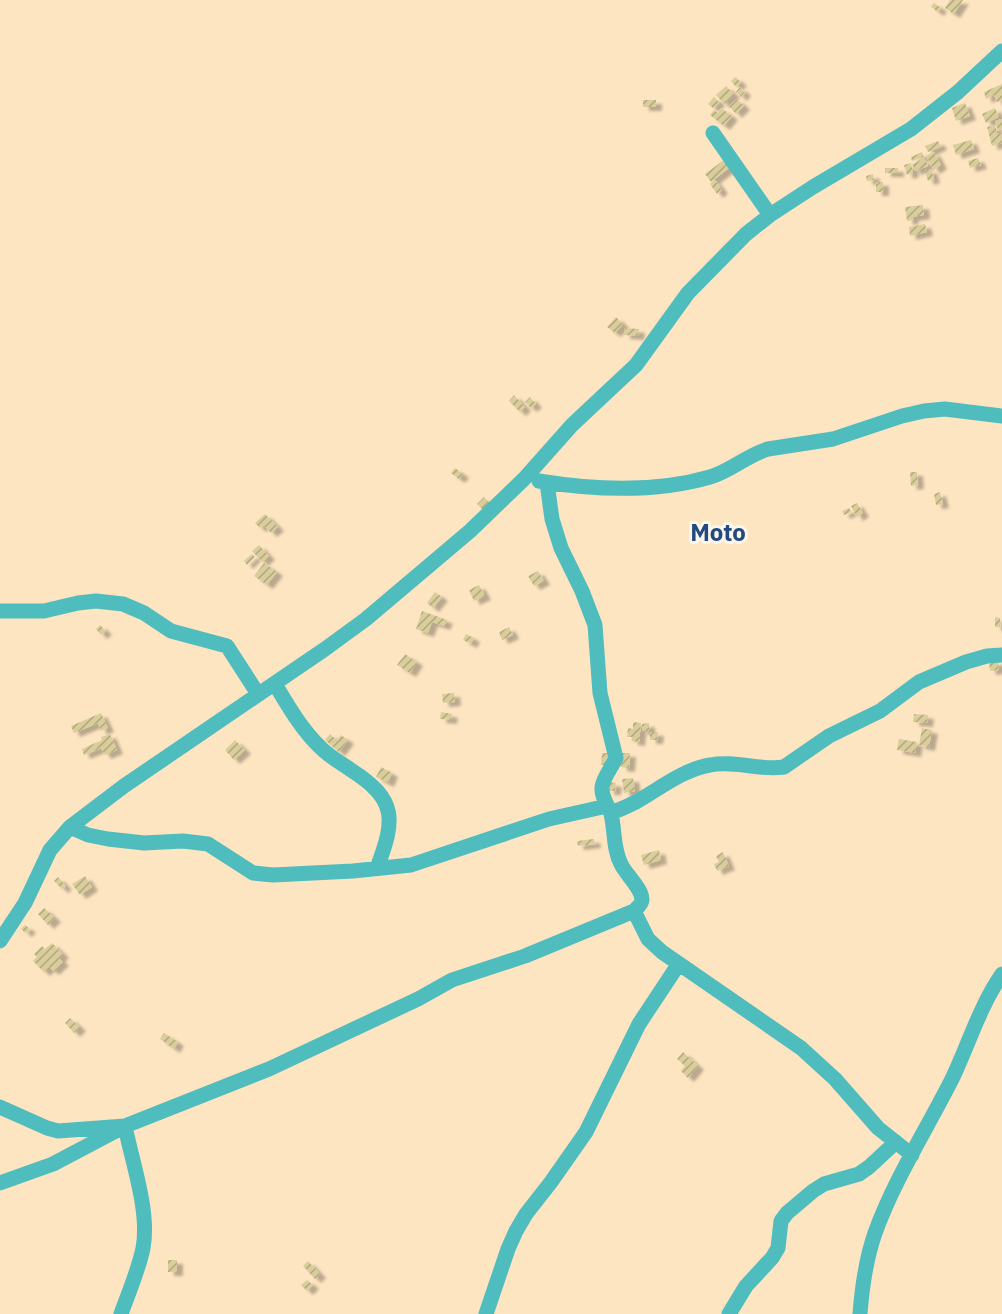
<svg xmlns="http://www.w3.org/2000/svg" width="1002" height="1314" font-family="'IBM Plex Sans',sans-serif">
<defs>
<pattern id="building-hatch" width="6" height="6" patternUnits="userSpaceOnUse" patternTransform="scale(1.5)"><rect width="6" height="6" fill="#d9cd9b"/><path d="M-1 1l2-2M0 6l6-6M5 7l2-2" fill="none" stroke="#b2a87e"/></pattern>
<filter id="shadow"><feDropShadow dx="6" dy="4" stdDeviation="1.5" flood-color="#0004"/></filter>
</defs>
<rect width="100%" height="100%" fill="#fee5c1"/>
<path fill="url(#building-hatch)" filter="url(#shadow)" d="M950 0H963L954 14 945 8Z
M934 3 941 8 938 12 931 7Z
M735 77 741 82 736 87 731 81Z
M1002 84V100L997 102 994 95 986 99 984 92Z
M726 86 734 94 724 104 716 95Z
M740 87 745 92 741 97 736 92Z
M714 97 719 102 713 108 708 104Z
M737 99 744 106 736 114 729 106Z
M643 100H656V107H643Z
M965 103 970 116 956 121 952 108Z
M721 108 732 116 724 126 710 115 714 110 718 113Z
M995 108 999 117 986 123 982 114Z
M1002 119V129L998 131 995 121Z
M995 125 997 134 1001 133 1002 143 992 146 987 127Z
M971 140 974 149 956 155 953 145Z
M938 141 941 146 928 152 925 146Z
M922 152 924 157 912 161 911 157Z
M934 152 941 165 934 170 926 156Z
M978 158 981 165 970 168 968 161Z
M925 159 928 166 915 171 912 164Z
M724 160 729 168 711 182 705 174Z
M911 163 913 173 907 175 904 165Z
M885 168H898V173H885Z
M931 169 934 179 928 181 925 171Z
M873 174 874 180 867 181 866 176Z
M715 180 722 190 717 194 710 184Z
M876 182H883V192H876Z
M923 205 924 215 912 217 913 220 907 221 905 207Z
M925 224 927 232 910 236 909 227Z
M616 317 623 324 615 333 607 327Z
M625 328 639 329 638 336 624 335Z
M514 395 525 407 520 412 509 401Z
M530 397 536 404 531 408 525 402Z
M455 468 463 474 459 479 451 473Z
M910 472H917L918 485 911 486Z
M940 492 943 504 936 505 934 494Z
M484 497 491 504 484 511 477 504Z
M857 503 863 513 857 517 851 506Z
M849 508 851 512 844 515 842 511Z
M265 514 278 527 271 533 264 525 260 528 255 523Z
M259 545 269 556 262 562 252 551Z
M252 554 255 557 247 565 244 561Z
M264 563 277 572 267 585 254 576Z
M538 571 544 581 534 586 528 576Z
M479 585 485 596 474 601 469 590Z
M435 592 442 597 433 608 427 603Z
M422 611 447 620 444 626 432 622 428 633 416 629Z
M995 617 1000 618V627H995Z
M100 625 106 631 101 635 96 629Z
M509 627 513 635 502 640 499 632Z
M466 634 474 638 471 644 463 640Z
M405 654 417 662 410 673 397 665Z
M998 661 999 670 990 671 989 662Z
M454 693 455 702 443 703 442 694Z
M441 712 452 714 451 720 440 719Z
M101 713 108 728 101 731 98 723 74 733 71 726Z
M914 714 928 715 927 723 913 722Z
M633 722 641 723 639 742 632 741V737H627L628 728 633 729Z
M649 723V731H642V724Z
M922 728 932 730 929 747 919 745Z
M650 732H658L657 740H650Z
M110 734 117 750 105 755 101 748 84 755 82 749 102 740 101 737Z
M330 734 337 740 341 735 348 740 339 752 325 740Z
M899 739 917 742 915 753 897 750Z
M235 740 245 750 234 760 225 750Z
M602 753H609V765H601Z
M622 753H630L629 768 621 767Z
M381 767 392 773 388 783 376 777Z
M633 778 635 791 624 793 622 779Z
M609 782 616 783 615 791H608Z
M594 839 595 844 578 846 577 841Z
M659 850 661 860 644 865 641 855Z
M723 852 729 866 717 871 714 864 719 862 716 856Z
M85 876 92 887 80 895 72 884Z
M58 877 66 886 62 889 54 881Z
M44 908 55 918 48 925 38 914Z
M25 925 30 929 26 933 21 929Z
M52 943 63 954 59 958 63 962 53 971 49 967 44 972 33 961 37 957 34 954 42 946 45 949Z
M70 1018 80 1027 74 1033 65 1023Z
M164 1033 178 1042 174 1049 160 1039Z
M683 1052 698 1066 688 1078 681 1071 685 1066 677 1059Z
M168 1260H177V1272H168Z
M308 1261 320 1274 315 1279 303 1266Z
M307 1280 313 1285 307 1291 301 1285Z"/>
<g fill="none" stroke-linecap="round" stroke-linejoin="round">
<path stroke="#4fbcbe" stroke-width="15" d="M713 133 770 215
M539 481C594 490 655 493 710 477 731 471 747 455 768 449L833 439 902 416 924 411 945 409 1002 416
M547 483 552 519 561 548 582 591 595 625 600 693 616 758C612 767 603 778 602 787 601 797 608 805 611 814 615 830 613 849 621 864 626 875 642 888 642 900 642 904 637 908 634 911L648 939 662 952 801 1048 835 1079 878 1128 912 1155
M0 611H44L78 603 96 601 123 604 144 613 171 631 227 646 258 694
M275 684C288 706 302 730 321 748 330 757 341 763 351 770 398 800 395 820 377 868
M611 813C619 810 628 806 636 802 659 789 684 769 710 765 735 760 760 771 784 767L829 736 880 711 919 682 966 662 987 656 1002 655
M70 827 88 835 108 839 144 843 183 841 208 844 253 873 273 875 353 871 411 865 549 819 607 806
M0 941 25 903 50 850 70 827 124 786 325 649 366 619 470 531 524 479 572 425 636 365 688 293 746 234 770 215 813 187 911 129 958 92 1002 51
M0 1107 47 1128 58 1131 125 1126 269 1069 418 999 452 980 525 956 634 911
M0 1183 53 1164 125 1126C132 1162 150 1212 143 1248 139 1269 128 1294 121 1314
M486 1314 508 1249 516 1231 526 1214 551 1182 586 1132 639 1024 678 965
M729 1314 746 1286 772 1258 778 1248 781 1221 787 1213 813 1191 824 1184 859 1174 869 1167 896 1142
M860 1314C862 1287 866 1259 875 1233 895 1178 927 1129 953 1077 969 1043 980 1006 1002 974"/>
</g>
<g text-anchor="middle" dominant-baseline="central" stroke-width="6" stroke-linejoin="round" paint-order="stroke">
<g font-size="24" font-weight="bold" fill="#224a7f" stroke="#fbf5ec">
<text x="718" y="532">Moto</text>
</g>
</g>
</svg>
